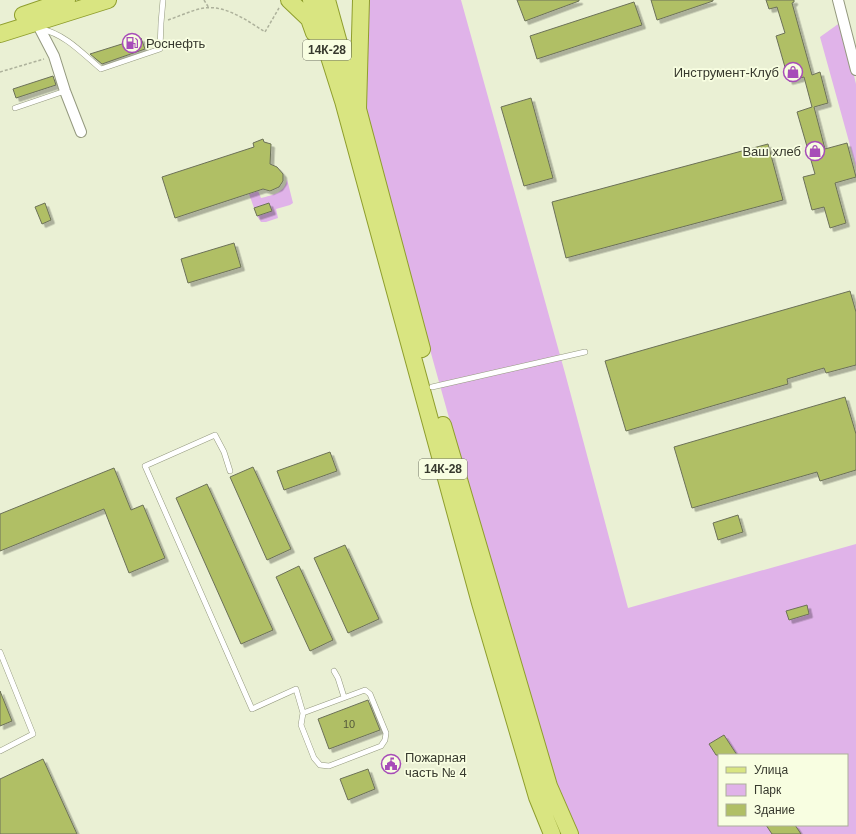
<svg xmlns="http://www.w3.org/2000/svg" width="856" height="834" font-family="Helvetica,sans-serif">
<defs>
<filter id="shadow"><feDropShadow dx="3.5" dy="3.5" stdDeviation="0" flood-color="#0004"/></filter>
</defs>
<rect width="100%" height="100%" fill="#eaf0d4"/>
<path fill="#e0b3e9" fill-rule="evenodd" d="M367 0H461L565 373 628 608 856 544V834H575L549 776 410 278 362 102ZM719 755H847V825H719Z
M841 22 856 84V167L820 37Z
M287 179 293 203 290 205 276 209 278 218 266 222H261L257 216 272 211 269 203 254 208 249 194 258 191 261 198C273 195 285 193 287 179Z"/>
<path fill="#b0bf65" stroke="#6c7158" filter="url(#shadow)" d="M517 0H579V1L525 21Z
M651 0H713V1L657 20Z
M766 0H794V2L792 3 812 75 820 72 828 103 814 107 825 149 847 143 856 177 835 183 846 223 830 228 824 207 812 210 803 177 815 174 797 112 812 107 804 77 789 81 776 36 785 33 777 7 769 9Z
M634 2 642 25 537 59 530 36Z
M141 38 145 49 102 64 90 54Z
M53 76 56 85 16 98 13 89Z
M531 98 553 178 524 186 501 107Z
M263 139 264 142 271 144 270 164 277 167 283 174V181L279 187 270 191 263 189 175 218 162 177 254 147 253 143Z
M768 144 783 200 566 258 552 202Z
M45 203 51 220 42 224 35 207Z
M269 203 272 211 257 216 254 208Z
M234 243 241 267 188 283 181 259Z
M850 291 856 312V365L826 373 824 368 787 379 788 384 626 431 605 361Z
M845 397 856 434V470L820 481 817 472 692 508 674 447Z
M330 452 337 471 284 490 277 471Z
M253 467 291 549 267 560 230 477Z
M114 468 131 510 143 505 165 558 129 573 104 509 0 551V514Z
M207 484 273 630 241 644 176 498Z
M738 515 743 532 718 540 713 523Z
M345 545 379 619 348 633 314 558Z
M299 566 333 640 310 651 276 577Z
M807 605 809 614 789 620 786 611Z
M0 691 12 721 0 726Z
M368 700 380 730 329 749 318 719Z
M724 735 737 755H716L709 744Z
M43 759 77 834H0V779Z
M368 769 375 789 348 800 340 779Z
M766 825H795L801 834H772Z"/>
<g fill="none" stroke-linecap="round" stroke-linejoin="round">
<g stroke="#94997f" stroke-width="6">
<path id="lane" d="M41 29C65 34 82 53 101 69L160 49 161 23 163 0
M15 108 65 91
M432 387 585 352
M230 471 224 452 215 435 145 466 252 709 296 689 303 713 301 725 314 758 320 765 329 766 381 746 385 740 386 733 370 694 365 690 303 713
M0 652 33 734 0 751
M334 671 338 678 344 697"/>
</g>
<g stroke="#94997f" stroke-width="12">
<path id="street" d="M838 0 856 70
M40 29 54 56 65 91 81 132"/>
</g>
<g stroke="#8f9e2d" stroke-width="18">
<path id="primary" d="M289 0 309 19 314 33
M311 0 343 101 480 603 537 797 552 834
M327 0 353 94
M361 0 358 109 422 349
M23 15 67 0
M0 34 108 0
M443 425 549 786 570 834"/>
</g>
<path stroke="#adb19b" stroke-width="1.5" stroke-dasharray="3 2" stroke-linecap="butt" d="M204 0 209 8
M168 20C180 16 192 10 204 8 226 5 248 21 265 32L279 8
M0 72 44 59"/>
<use href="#lane" stroke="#fff" stroke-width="5"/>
<use href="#street" stroke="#fff" stroke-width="10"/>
<use href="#primary" stroke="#d9e581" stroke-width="16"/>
</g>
<defs>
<g id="fuel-ring" transform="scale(1)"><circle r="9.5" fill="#f8fee1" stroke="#a74cb8" stroke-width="1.5"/><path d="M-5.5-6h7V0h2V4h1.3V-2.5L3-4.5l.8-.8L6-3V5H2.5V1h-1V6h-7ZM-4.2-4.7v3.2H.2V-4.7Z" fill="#a74cb8"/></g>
<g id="shop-ring" transform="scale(1)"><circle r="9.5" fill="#f8fee1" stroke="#a74cb8" stroke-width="1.5"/><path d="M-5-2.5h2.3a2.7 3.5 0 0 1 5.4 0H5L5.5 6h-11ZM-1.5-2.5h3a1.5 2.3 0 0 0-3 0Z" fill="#a74cb8"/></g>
<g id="civic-ring" transform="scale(1)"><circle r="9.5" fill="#f8fee1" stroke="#a74cb8" stroke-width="1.5"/><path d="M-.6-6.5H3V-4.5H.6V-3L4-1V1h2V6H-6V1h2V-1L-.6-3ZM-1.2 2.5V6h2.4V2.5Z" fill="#a74cb8"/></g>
</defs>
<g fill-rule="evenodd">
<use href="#fuel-ring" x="132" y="43"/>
<use href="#shop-ring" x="793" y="72"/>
<use href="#shop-ring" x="815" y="151"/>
<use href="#civic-ring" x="391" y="764"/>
</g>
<g text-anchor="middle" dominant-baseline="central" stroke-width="3.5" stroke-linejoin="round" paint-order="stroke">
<g font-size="11" fill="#555a3c">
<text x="349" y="724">10</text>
</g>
<g fill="#f8fee1" stroke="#717464" stroke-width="1">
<rect x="303" y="40" width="48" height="20" rx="3"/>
<rect x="419" y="459" width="48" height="20" rx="3"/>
</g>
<g font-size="12" font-weight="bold" fill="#37392e">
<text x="327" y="50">14К-28</text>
<text x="443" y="469">14К-28</text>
</g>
<g font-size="13" fill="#37392e" stroke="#f8fee1" text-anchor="start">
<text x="146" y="43">Роснефть</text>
<text x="779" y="72" text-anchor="end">Инструмент-Клуб</text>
<text x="801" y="151" text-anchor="end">Ваш хлеб</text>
<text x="405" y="757">Пожарная<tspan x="405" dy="15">часть № 4</tspan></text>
</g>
</g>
<rect x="718" y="754" width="130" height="72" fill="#f8fee1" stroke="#abaf99"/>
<rect x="726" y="767" width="20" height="6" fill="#d9e581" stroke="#abaf99"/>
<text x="754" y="774" font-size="12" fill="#37392e">Улица</text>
<rect x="726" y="784" width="20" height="12" fill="#e0b3e9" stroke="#abaf99"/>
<text x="754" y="794" font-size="12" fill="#37392e">Парк</text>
<rect x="726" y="804" width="20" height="12" fill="#b0bf65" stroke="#abaf99"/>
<text x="754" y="814" font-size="12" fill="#37392e">Здание</text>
</svg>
